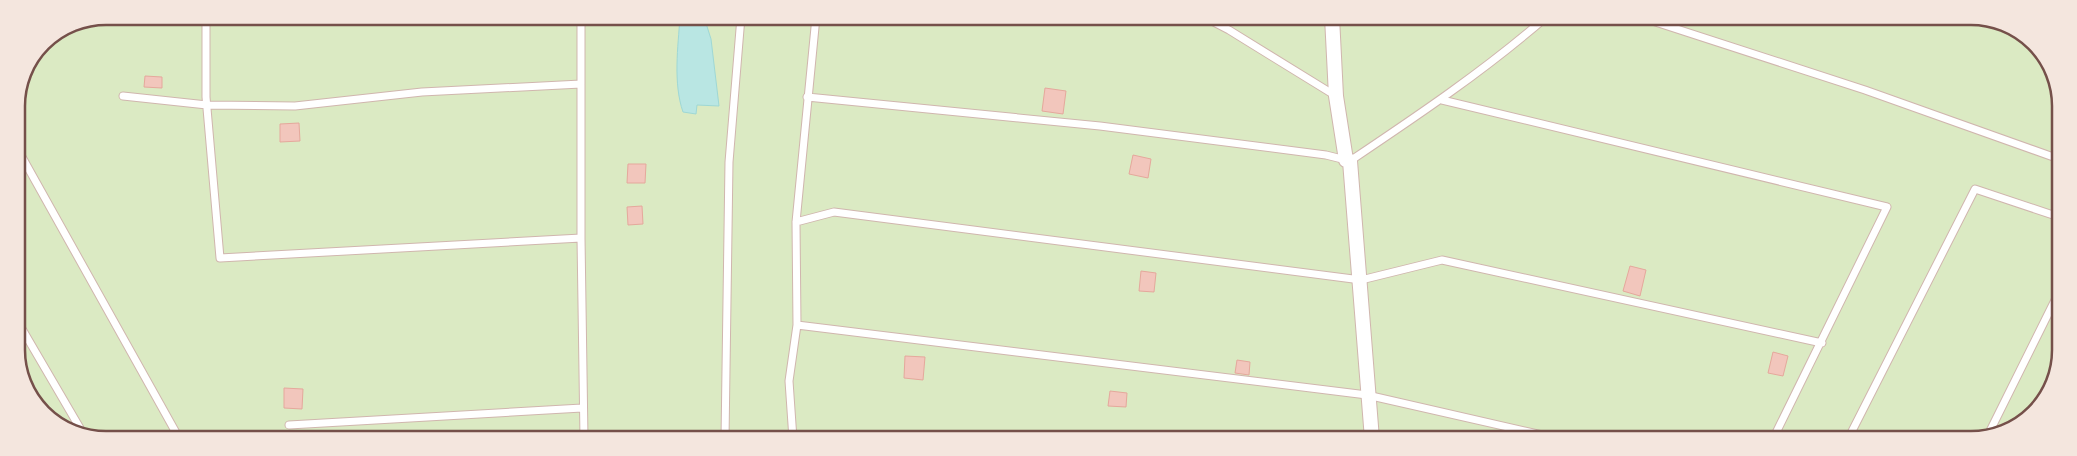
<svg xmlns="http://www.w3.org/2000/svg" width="2077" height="456" font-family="'DejaVu Sans',sans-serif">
<rect width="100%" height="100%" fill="#fceee4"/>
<path fill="#dbeac3" d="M106 16 1988 18 2034 42 2059 88V367L2030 417 1976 440 89 438 43 414 18 368 16 101 43 42 72 23Z"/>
<path fill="#b9e6e3" stroke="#9fd8d5" d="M680 17H704L711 39 719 106 697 105 696 114 683 112C673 83 678 47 680 17Z"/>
<path fill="#f2c6bc" stroke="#e5a89c" d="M145 76 162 77V88L144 87Z
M1045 88 1066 91 1063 114 1042 111Z
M299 123 300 141 280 142V124Z
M1133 155 1151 159 1148 178 1129 174Z
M628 164H646L645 183H627Z
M642 206 643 224 628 225 627 207Z
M1630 266 1646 270 1640 296 1623 291Z
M1141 271 1156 273 1154 292 1139 291Z
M1773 352 1788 356 1783 376 1768 373Z
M905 356 925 357 923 380 904 378Z
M1237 360 1250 362 1249 375 1235 373Z
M284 388 303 389 302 409 284 408Z
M1110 391 1127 393 1126 407 1108 406Z"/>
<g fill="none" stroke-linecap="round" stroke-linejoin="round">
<g stroke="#d0b6ae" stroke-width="9">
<path id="service" d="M206 16V97L220 258 581 238
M581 17V238L584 438
M1204 17 1229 30 1336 96
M1643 18 1865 90 2059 159
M123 96 207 105 295 106 422 92 581 84
M807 97 1100 126 1326 155 1346 160
M1442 100 1887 207 1773 439
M17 148 179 438
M1350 161C1417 116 1484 71 1545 18
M796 222 834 212 1361 280 1442 260 1822 343
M18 322 84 435
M797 325 1367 395 1560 439
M289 425 582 408
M1988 435 2059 292
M725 439 729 162 741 17
M793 439 789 381 797 325 796 222 816 17
M1848 439 1975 189 2059 217"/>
</g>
<g stroke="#d0b6ae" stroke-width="16">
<path id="minor" d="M1332 17 1336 96 1346 160 1350 161 1372 439"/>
</g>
<use href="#service" stroke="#fff" stroke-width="7"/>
<use href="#minor" stroke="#fff" stroke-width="14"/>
</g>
<path d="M0 0H2077V456H0ZM106 25H1971A81 81 0 0 1 2052 106V350A81 81 0 0 1 1971 431H106A81 81 0 0 1 25 350V106A81 81 0 0 1 106 25Z" fill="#f4e6de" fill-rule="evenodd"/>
<path fill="none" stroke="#75504a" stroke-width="2.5" d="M106 25H1971A81 81 0 0 1 2052 106V350A81 81 0 0 1 1971 431H106A81 81 0 0 1 25 350V106A81 81 0 0 1 106 25Z"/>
</svg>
